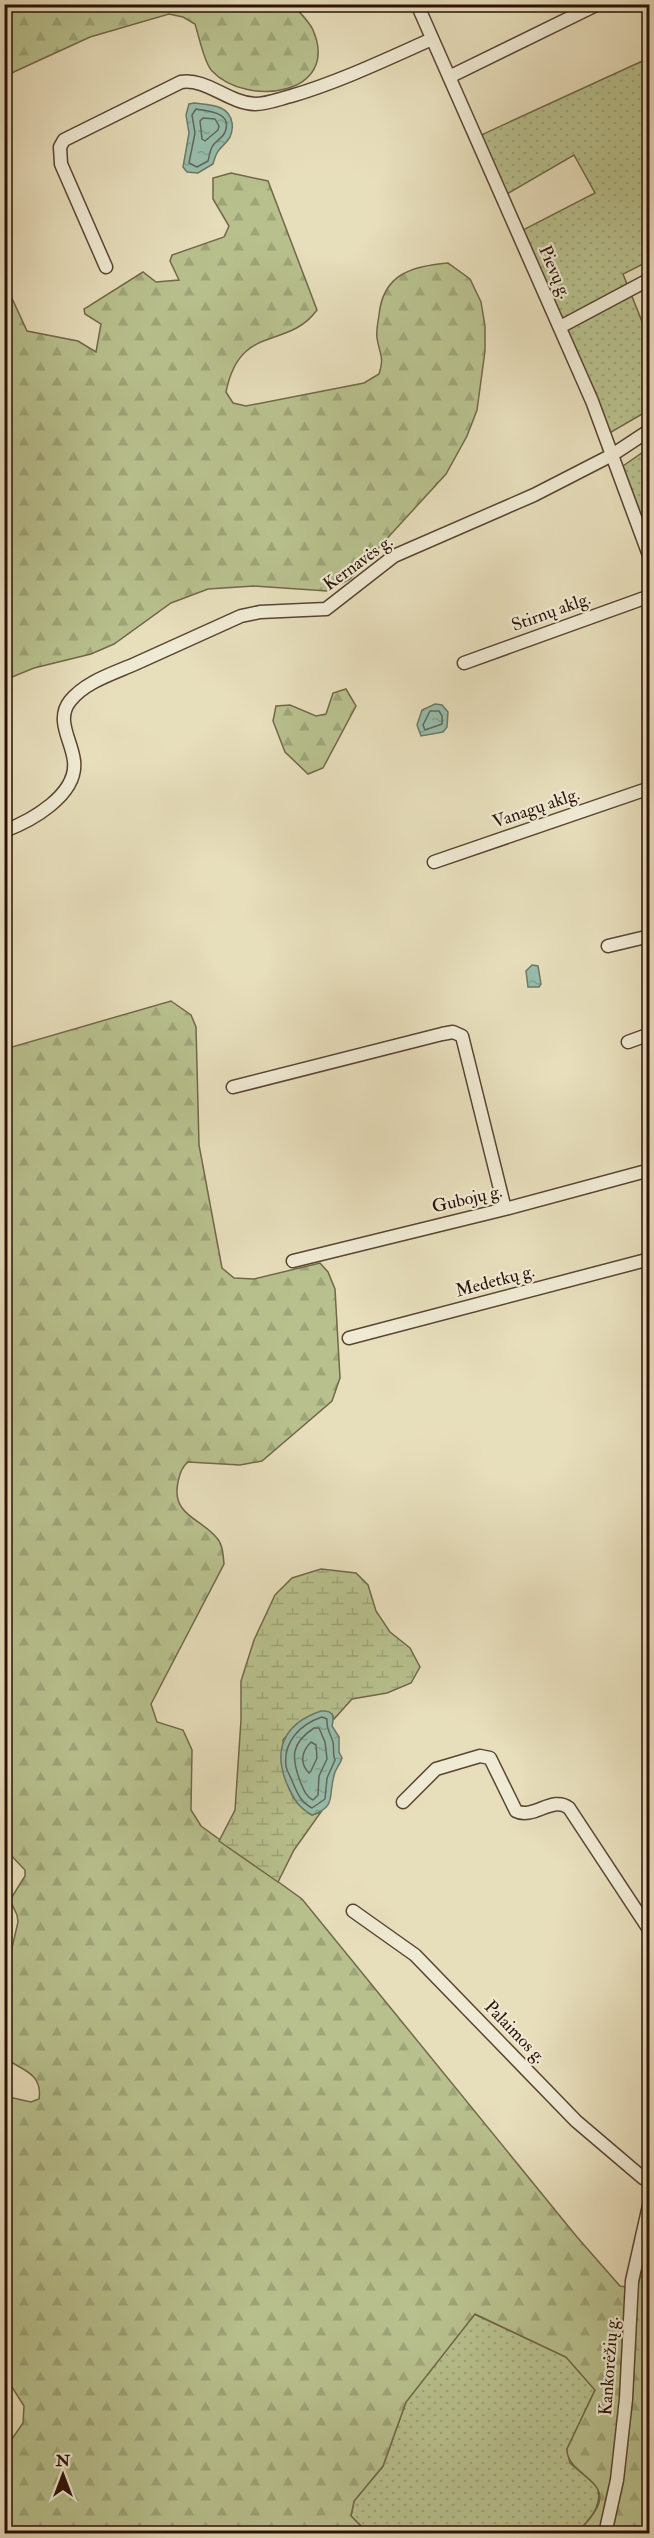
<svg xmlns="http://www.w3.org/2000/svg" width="654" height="2538" font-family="'IM FELL Double Pica',serif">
<defs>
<pattern id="grass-dots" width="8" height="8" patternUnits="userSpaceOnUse" patternTransform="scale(1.5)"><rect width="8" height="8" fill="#b8c18e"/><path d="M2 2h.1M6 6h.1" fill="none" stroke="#9ea579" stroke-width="1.8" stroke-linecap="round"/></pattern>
<pattern id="forest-firs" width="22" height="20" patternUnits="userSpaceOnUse" patternTransform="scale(1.5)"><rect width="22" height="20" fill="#b8c18e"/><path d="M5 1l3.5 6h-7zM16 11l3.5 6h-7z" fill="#9ea579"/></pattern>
<pattern id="wetland-marsh" width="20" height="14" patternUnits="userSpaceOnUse" patternTransform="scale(1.5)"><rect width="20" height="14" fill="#b8c18e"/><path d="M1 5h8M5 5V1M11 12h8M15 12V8" fill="none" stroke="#9ea579"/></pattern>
<pattern id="water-ripples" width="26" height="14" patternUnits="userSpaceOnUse" patternTransform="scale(1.5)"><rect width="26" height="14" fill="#97bdab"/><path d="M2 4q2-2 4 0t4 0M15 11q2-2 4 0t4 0" fill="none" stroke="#82a192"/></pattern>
</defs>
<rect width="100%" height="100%" fill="#e7debb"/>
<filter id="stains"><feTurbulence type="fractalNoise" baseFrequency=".00333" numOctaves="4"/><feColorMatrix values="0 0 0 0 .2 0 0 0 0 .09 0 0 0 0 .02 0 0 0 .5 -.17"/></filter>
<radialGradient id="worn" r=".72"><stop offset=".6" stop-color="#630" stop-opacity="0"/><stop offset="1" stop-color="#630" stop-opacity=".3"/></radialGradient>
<path fill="url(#grass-dots)" stroke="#72684a" stroke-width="1.5" d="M649 58V261L623 274 649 339V410L608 434 521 231 595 193 574 155 505 195 479 136Z
M649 448V540L623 466Z
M474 2314 566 2357 595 2390 567 2449 570 2463 597 2486C604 2506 589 2519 577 2533H368L351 2516 354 2501 383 2466 406 2402Z"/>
<path fill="url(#forest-firs)" stroke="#72684a" stroke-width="1.5" d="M4 5H293C299 12 309 21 313 30 341 95 247 108 212 71 204 63 199 36 195 24L183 17 169 14 90 37 5 76Z
M231 173 268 181 317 310C287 351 240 322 226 392L233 403 246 406 364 383 379 374C385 357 379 353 377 338 376 331 378 322 379 315 383 274 412 266 448 263L470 279 481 302 485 326V351L477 410 467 436 446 474 350 579 327 591 254 586 208 589 171 603 114 644 91 654 34 668 5 680V283L27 331 78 341 96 352 101 324 85 314 84 309 143 272 156 282 179 280 170 261 172 255 224 237 229 226 213 199V178Z
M346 689 356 706 323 768 308 774 285 752 273 721 276 706 290 705 316 716 326 714 333 693Z
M171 1001 191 1015 196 1027 199 1145 222 1268 234 1278 254 1279 320 1263 328 1272 335 1289 340 1378 332 1401 262 1461 240 1465 188 1462C181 1468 180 1474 178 1482 171 1515 200 1518 216 1537 223 1544 223 1554 224 1564L151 1704 157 1722 183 1730 192 1750 191 1810 201 1826 302 1899 577 2237 620 2286 637 2289 649 2241V2533H577C583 2526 591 2519 595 2511 615 2480 566 2475 567 2449L595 2390 566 2357 475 2314 406 2402 383 2466 354 2501 351 2516 368 2533H5V2449L23 2423 24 2406 5 2376 4 2096 31 2102 39 2099C43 2074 23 2070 4 2058L5 1978 18 1922 17 1915 10 1900 25 1876V1870L4 1848 5 1049Z"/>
<path fill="url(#wetland-marsh)" stroke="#72684a" stroke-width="1.5" d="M321 1569 356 1573 368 1585 376 1611 390 1632 410 1648 420 1667 411 1683 387 1693 352 1699 334 1719 332 1714C303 1716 302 1718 283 1740 286 1770 282 1798 312 1815L321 1812 294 1850 278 1882 219 1841 235 1810 241 1720V1681L254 1640 275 1595 292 1578Z"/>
<path fill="url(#water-ripples)" stroke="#6c7869" stroke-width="1.5" d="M194 103C209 105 229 104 232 123 233 128 232 132 230 137 222 150 218 145 213 164L198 173 187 172 183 167 189 133 186 115 189 104Z
M435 704 442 705 448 712 447 727 443 732 421 736 417 725 422 710Z
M532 965 538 966 541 984 539 987H528L526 971Z
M321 1711C332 1710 335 1715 332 1726L339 1737V1752L342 1758C340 1765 335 1769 334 1776 328 1795 337 1807 312 1815 297 1806 294 1799 287 1784 272 1749 285 1723 321 1711Z"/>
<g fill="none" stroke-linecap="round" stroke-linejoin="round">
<path stroke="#616659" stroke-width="1.5" d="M196 109C208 111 233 112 225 132 223 138 215 141 212 147 210 151 209 157 208 161L197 167 189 163 195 133 192 115Z
M203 118 215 119 219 126 218 130 205 141 202 139 200 121Z
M430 711H439L442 716V724L425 730 423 725Z
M322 1717 327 1719C326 1728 329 1731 332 1739 335 1745 332 1753 335 1760L327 1778 325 1799 312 1808C301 1802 298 1795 293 1783 291 1777 287 1772 286 1766 283 1741 301 1724 322 1717Z
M314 1728H319L325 1742 327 1759 319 1776 318 1795 313 1800C305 1796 303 1788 300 1781 291 1757 291 1743 314 1728Z
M311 1742 316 1745 317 1758 311 1771 309 1773C299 1763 302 1751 311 1742Z"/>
<g stroke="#5a4434" stroke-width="15">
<path id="minor" d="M417 4 592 401 650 558
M449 77 598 4
M106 267 61 164 60 147 64 140 181 82C207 78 228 103 255 104 267 104 279 99 291 96 339 82 387 59 432 39
M560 327 650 279
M464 663 650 596
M4 831C31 821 78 795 74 761 72 741 55 720 70 701 86 681 115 673 137 663 172 647 206 632 241 616L260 612 326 609 394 556 534 495 612 455 650 430
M434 862 650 788
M608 946 650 936
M628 1042 650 1034
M233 1087 442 1034 453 1032 462 1036 505 1209
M293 1261 505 1209 650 1170
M349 1338 650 1259
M403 1802 436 1769 480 1756 490 1758 516 1811C533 1820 553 1795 569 1808L650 1931
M353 1911 415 1955 576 2121 643 2178 650 2181
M4 2129V2134
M605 2534 617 2480 626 2399 632 2281 650 2201"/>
</g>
<use href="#minor" stroke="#efead3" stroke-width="12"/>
</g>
<g text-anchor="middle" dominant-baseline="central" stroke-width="4.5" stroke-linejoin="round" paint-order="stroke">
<g font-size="18" fill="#2b1007" stroke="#efead3">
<text transform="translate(555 272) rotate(66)">Pievų g.</text>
<text transform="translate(358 563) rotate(-36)">Kernavės g.</text>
<text transform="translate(551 612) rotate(-20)">Stirnų aklg.</text>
<text transform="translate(536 808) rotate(-19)">Vanagų aklg.</text>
<text transform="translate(467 1199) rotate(-13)">Gubojų g.</text>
<text transform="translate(495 1281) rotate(-15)">Medetkų g.</text>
<text transform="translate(515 2032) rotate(46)">Palaimos g.</text>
<text transform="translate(609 2366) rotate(-86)">Kankorėžių g.</text>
</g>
</g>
<rect width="654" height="2538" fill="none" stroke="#e7debb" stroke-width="24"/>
<rect x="6" y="6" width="642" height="2526" fill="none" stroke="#2b1007" stroke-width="3"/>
<rect x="12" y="12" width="630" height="2514" fill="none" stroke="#2b1007" stroke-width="1.5"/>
<g transform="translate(63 2475)" stroke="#efead3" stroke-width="4.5" paint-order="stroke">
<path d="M0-4.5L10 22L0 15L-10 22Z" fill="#2b1007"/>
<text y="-9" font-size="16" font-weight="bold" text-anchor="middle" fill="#2b1007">N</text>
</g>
<rect width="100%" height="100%" filter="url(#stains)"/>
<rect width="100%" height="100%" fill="url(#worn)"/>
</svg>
